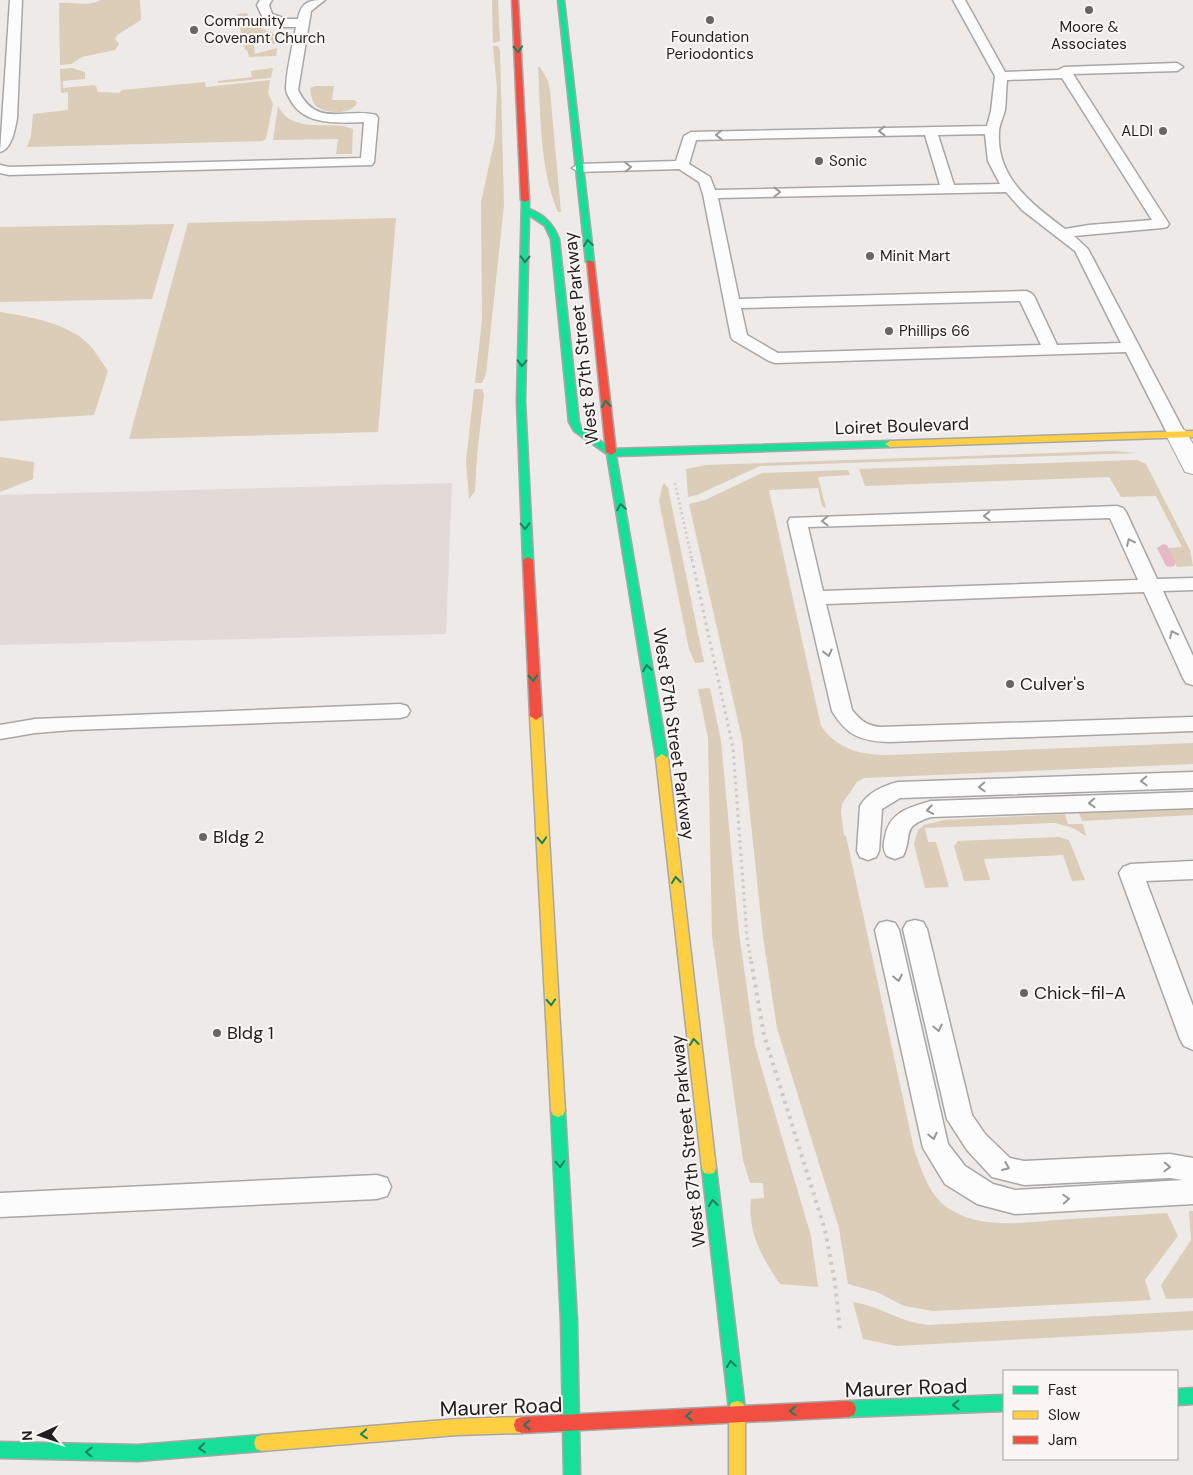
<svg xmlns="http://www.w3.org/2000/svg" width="1193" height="1475" font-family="'DM Sans',sans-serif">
<rect width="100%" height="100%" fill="#edeae8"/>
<path fill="#e3dad7" d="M452 483 446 634 0 645V495Z"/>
<path fill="#dbcdb7" d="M101 0H140L141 20 117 35 115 39 119 44 115 50 82 57 71 64 60 65 59 3C73 2 88 7 101 0Z
M492 0H498L500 41 493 43Z
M247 13C253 33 269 26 279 39L278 44 253 42 255 54 277 48 276 56 249 57 247 50H245L237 14Z
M493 46H498L500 51 504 205 486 374 482 383H475L482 320 481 202 495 138 497 89Z
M538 67H540L548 81 550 91 561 212H558C539 167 541 115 538 67Z
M72 68 85 72V79L63 81V88L93 85 96 86 98 92 119 93 122 90 205 82 206 87 270 80 268 93 273 104 266 139 262 141 27 147 31 136 33 114 68 110V92L61 93 60 69Z
M273 68 271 78 218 83V81L252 77 251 71Z
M315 86H334L332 100H354L357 102C353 115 327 114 317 107 312 103 311 94 310 88Z
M278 106C293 136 330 119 353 129L352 154H336L338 139 273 140Z
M396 218 378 432 129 439 188 223Z
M174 224 152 299 0 302V227Z
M0 312C30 317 72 323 93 349 98 356 103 364 108 371L94 415 0 421Z
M474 389H482L484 394 477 455 475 491 469 499 466 461Z
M1114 451 1137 453 760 466 697 495 688 497 686 469 706 465Z
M0 457 34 462 33 479 0 492Z
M1137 460 1146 464 1190 550 1193 566 1177 567 1168 548 1182 547 1156 496 1121 497 1109 477 865 486 859 469Z
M848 470 850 475 818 477 826 508 822 506 818 488 769 490 821 726C838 750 861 755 888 755L1193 743V764L864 778 857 782 842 804 841 813 844 835 846 836 914 1149C922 1171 929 1197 951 1210 985 1231 1034 1221 1071 1219 1103 1217 1135 1215 1167 1213L1178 1236 1145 1280 1151 1300 933 1311 904 1306 877 1292 848 1284 839 1228 777 1028 763 937 742 739 689 504 705 500 762 473Z
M664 483 668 488 704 662 695 663 689 649 659 501 662 487Z
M710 688 721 741 739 933 755 1046 811 1236 818 1287 780 1284C762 1258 747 1231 751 1199L764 1198 763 1183H750L743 1160 712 936 708 738 698 689Z
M1193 808V815L1082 821 1079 813Z
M1065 814 1068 824H1083L1086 836 1073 828 1055 823 925 828 928 842H936L949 887 925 888 914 844 918 830 924 825 944 820Z
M1059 837 1069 840 1085 880 1072 881 1063 855 984 859 990 880 964 881 954 846 958 841Z
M1189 1211H1193V1298L1166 1299 1161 1285 1191 1240Z
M853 1302C880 1306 901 1323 929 1325L1193 1311V1330L896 1346 863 1339Z"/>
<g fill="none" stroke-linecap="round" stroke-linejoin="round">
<path fill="#e6bac5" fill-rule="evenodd" d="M1163 544 1167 545 1176 563 1174 566 1170 567 1166 566 1157 548Z"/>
<g stroke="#a9a7a6" stroke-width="3">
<path id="lane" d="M10 0H22L17 118C15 129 12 149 0 152Z
M260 0H272L269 5 272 14 286 19H298C301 2 309 0 325 0L311 11 298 90C317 129 345 107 376 115L378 118 374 162 372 165 9 175 0 173V165L9 167 361 158 364 122C339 123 303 126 290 99 288 96 286 92 286 89 286 72 293 44 296 27H284L263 18 257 5Z
M953 0H965L1005 72 1058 70 1064 67 1177 63 1183 67 1177 71 1073 74 1169 224 1167 227 1162 228 1074 236 1088 249 1186 435 1183 439 1177 440 1171 439 1168 435 1126 352 775 363 769 361 733 340 731 337 703 194 699 182 679 169 579 172 572 168 579 164 676 161 684 136 691 132 987 126 991 111 995 76ZM1062 78 1152 220 1089 225 1065 229C1032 204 996 178 999 132 999 125 1003 118 1005 110 1006 100 1006 90 1007 80ZM985 134 988 161 1000 184 954 185 938 135ZM925 135 940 185 715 190 710 177 689 164 696 140ZM1006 192 1022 210 1075 251 1121 343 1057 345 1034 296 1031 293 1026 291 739 299 718 198ZM1020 301 1041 345 778 353 747 335 741 308Z
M1117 506 1123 508 1126 512 1157 579 1193 578V590L1163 591 1193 656V685L1186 683 1183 678 1144 592 826 604 852 710C860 720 867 726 880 727L1193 717V731L889 742C861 741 847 736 832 711L788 522 790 518ZM1110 518 1138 580 823 591 808 527Z
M400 704 407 706 410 711 407 716 400 718 72 730 35 733 0 739V725L35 719Z
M1193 772V788L900 798 882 809 879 851 876 857 868 860 860 857 857 851 860 806C868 792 883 786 898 782Z
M1193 792V808L931 817C899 827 914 835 903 856L895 859 887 856C883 850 883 845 885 837 889 812 910 807 931 801Z
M1193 861V879L1146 881 1193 1006V1050L1184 1046 1180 1039 1119 873 1123 867 1131 864Z
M915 920 923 922 927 929 972 1115 985 1134 1010 1158 1024 1161 1170 1154 1193 1158V1204L1015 1214 977 1204 945 1184 923 1148 875 930 879 923 887 921 895 923 899 930 948 1144 965 1166 993 1184 1015 1190 1183 1180 1170 1178 1024 1185 992 1177 967 1150 947 1119 903 929 907 922Z
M377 1175 387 1178 391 1187 387 1196 377 1199 0 1217V1193Z"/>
</g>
<g stroke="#a9a7a6" stroke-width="2">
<path id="street" d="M1177 428 1185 430 1193 444V474L1185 472 1166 435 1169 430Z"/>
</g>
<g stroke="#a9a7a6" stroke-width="3">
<path id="fast" d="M558 0H564L594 262 590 264 586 262Z
M522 198 529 200V209C544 215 553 223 559 239L579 422 581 428 612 449 890 441 895 444 890 447 616 456 668 758 662 762 656 758 607 454 574 431 569 422 551 239 545 226 529 215 525 401 533 560 528 563 523 560 517 401Z
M558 1105 563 1107 565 1111 577 1321 580 1475H564L561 1321 551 1111 553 1107Z
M709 1162 714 1163 716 1168 745 1409 743 1415 737 1417 731 1415 729 1409 702 1168 704 1163Z
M1193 1388V1404L1177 1405V1389Z
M1004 1395V1411L848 1417 842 1415 840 1409 842 1403 848 1401Z
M262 1435 268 1437 270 1443 268 1449 262 1451 138 1461 0 1458V1442L138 1445Z"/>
</g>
<g stroke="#a9a7a6" stroke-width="3">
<path id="slow" d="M1193 431V437L890 447 885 444 890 441Z
M536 712 542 716 565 1111 563 1115 558 1117 553 1115 551 1111 530 716Z
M662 754 668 758 716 1168 714 1173 709 1174 704 1173 702 1168 656 758Z
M737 1401 743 1403 745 1409V1475H729V1409L731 1403Z
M522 1417 528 1419 530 1425 528 1431 522 1433 457 1435 262 1451 256 1449 254 1443 256 1437 262 1435 457 1419Z"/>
</g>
<g stroke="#a9a7a6" stroke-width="3">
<path id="jam" d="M512 0H518L529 200 525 202 521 200Z
M587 260 594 262 616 452 611 455 606 452Z
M528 557 533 560 542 716 536 720 530 716 523 560Z
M848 1401 854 1403 856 1409 854 1415 848 1417 522 1433 516 1431 514 1425 516 1419 522 1417Z"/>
</g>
<path stroke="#cacaca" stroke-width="2.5" stroke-dasharray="2 3" stroke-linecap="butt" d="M675 483 692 560"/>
<path stroke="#cacaca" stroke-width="3" stroke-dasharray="2.5 4" stroke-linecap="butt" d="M692 559 733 748 747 937 751 962"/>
<path stroke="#cacaca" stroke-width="4" stroke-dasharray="3 5" stroke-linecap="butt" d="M751 961 764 1035 825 1230 835 1283 840 1331"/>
<use href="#lane" fill="#fcfcfc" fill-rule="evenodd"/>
<use href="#street" fill="#fcfcfc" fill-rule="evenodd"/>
<use href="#fast" fill="#16e098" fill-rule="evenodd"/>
<use href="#slow" fill="#ffcf43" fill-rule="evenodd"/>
<use href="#jam" fill="#f24e42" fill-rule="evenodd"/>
</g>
<defs><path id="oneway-chevron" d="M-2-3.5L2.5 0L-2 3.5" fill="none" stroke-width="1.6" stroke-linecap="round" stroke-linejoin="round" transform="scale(1.25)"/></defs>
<g stroke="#1b7f5b">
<use href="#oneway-chevron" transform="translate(518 49) rotate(87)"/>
<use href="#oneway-chevron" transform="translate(588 243) rotate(-96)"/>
<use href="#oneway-chevron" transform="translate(525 259) rotate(91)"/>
<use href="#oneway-chevron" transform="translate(522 363) rotate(91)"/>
<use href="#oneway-chevron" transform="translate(606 404) rotate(-96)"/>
<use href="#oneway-chevron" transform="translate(621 507) rotate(-100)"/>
<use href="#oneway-chevron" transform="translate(525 526) rotate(88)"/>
<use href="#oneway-chevron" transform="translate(647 668) rotate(-100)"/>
<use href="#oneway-chevron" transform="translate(533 678) rotate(87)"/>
<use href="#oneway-chevron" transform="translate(542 840) rotate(87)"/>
<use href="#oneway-chevron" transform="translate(676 880) rotate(-96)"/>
<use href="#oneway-chevron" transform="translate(551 1002) rotate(87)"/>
<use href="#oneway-chevron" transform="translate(694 1042) rotate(-96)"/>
<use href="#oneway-chevron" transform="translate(560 1164) rotate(87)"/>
<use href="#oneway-chevron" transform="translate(713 1203) rotate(-96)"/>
<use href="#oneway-chevron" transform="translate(731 1364) rotate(-97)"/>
<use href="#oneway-chevron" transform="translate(956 1405) rotate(178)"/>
<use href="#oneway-chevron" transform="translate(793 1411) rotate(178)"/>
<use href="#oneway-chevron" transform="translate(689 1416) rotate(176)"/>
<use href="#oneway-chevron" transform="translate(527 1425) rotate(178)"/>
<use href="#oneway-chevron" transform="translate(364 1434) rotate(175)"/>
<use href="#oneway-chevron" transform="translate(202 1448) rotate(175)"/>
<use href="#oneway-chevron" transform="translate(89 1452) rotate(-179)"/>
</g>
<g stroke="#999898">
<use href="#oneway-chevron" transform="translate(882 131) rotate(179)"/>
<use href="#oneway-chevron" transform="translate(719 135) rotate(179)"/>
<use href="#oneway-chevron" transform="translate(628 167) rotate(-1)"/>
<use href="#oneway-chevron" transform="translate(777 192) rotate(-1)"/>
<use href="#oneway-chevron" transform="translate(987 516) rotate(178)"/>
<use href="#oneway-chevron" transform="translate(825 521) rotate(178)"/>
<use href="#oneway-chevron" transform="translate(1130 542) rotate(-115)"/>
<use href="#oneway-chevron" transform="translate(1173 634) rotate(-115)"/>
<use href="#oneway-chevron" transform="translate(828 653) rotate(76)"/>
<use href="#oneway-chevron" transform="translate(1144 781) rotate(178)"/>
<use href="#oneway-chevron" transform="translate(982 787) rotate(178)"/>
<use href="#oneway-chevron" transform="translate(1092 803) rotate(178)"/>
<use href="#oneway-chevron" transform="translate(930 810) rotate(170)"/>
<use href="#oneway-chevron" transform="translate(898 978) rotate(77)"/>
<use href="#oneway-chevron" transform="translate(938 1028) rotate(77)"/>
<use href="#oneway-chevron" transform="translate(933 1136) rotate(77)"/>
<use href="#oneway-chevron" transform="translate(1006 1167) rotate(23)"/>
<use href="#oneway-chevron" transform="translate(1167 1167) rotate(2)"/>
<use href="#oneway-chevron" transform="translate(1066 1199) rotate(-3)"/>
</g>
<g fill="#686565" stroke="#fbf6f4" stroke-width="2">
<circle cx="1089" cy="10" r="5"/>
<circle cx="710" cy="20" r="5"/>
<circle cx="194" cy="30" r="5"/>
<circle cx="1163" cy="131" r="5"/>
<circle cx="819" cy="161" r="5"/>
<circle cx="870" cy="256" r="5"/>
<circle cx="889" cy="331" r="5"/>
<circle cx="1010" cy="684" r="5"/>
<circle cx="203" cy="837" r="5"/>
<circle cx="1024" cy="993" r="5"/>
<circle cx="217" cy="1033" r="5"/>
</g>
<g text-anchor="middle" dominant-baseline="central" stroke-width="4" stroke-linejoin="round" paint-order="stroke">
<g font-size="15" fill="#201e1e" stroke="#fbf6f4" text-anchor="start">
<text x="204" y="21">Community<tspan x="204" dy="17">Covenant Church</tspan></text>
<text x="1089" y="27" text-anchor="middle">Moore &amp;<tspan x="1089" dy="17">Associates</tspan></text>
<text x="710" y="37" text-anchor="middle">Foundation<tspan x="710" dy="17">Periodontics</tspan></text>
<text x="1153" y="131" text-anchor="end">ALDI</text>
<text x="829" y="161">Sonic</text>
<text x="880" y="256">Minit Mart</text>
<text x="899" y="331">Phillips 66</text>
</g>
<g font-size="18" fill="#201e1e" stroke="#fbf6f4">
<text transform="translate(581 338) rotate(-96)">West 87th Street Parkway</text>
<text transform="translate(902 426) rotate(-2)">Loiret Boulevard</text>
<text transform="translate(674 734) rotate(82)">West 87th Street Parkway</text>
<text transform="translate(688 1141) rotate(-96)">West 87th Street Parkway</text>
</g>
<g font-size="18" fill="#201e1e" stroke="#fbf6f4" text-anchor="start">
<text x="1020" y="684">Culver's</text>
<text x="213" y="837">Bldg 2</text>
<text x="1034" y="993">Chick-fil-A</text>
<text x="227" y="1033">Bldg 1</text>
</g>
<g font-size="21" fill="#201e1e" stroke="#fbf6f4">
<text transform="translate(906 1388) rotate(-2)">Maurer Road</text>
<text transform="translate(501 1407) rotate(-2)">Maurer Road</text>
</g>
</g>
<rect x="1003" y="1370" width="175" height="90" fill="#fbf6f4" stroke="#a3a09e"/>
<rect x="1013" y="1386" width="25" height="8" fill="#16e098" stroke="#a3a09e"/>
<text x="1048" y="1395" font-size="15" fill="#201e1e">Fast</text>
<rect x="1013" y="1411" width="25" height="8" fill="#ffcf43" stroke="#a3a09e"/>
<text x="1048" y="1420" font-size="15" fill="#201e1e">Slow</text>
<rect x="1013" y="1436" width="25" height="8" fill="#f24e42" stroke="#a3a09e"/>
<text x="1048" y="1445" font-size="15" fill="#201e1e">Jam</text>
<g transform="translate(40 1435) rotate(267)" stroke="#fbf6f4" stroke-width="4" paint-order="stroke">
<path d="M0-4L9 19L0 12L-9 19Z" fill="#201e1e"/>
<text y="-8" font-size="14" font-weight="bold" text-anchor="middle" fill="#201e1e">N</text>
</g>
</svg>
